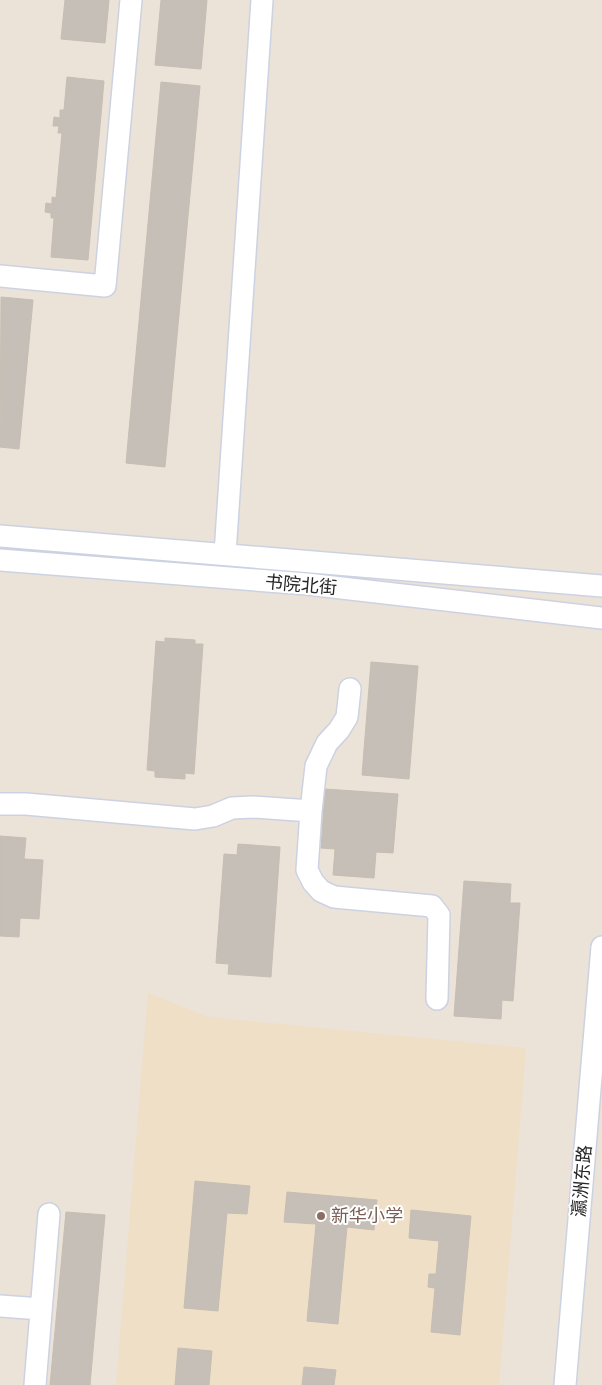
<svg xmlns="http://www.w3.org/2000/svg" width="602" height="1385" font-family="Arial,'Noto Sans SC',sans-serif">
<rect width="100%" height="100%" fill="#ebe2d8"/>
<path fill="#eedfc6" d="M148 993 208 1017 526 1048 499 1385H116Z"/>
<path fill="#c6bfb8" stroke="#c6beb2" d="M65 0H109L105 43 61 39Z
M161 0H207L201 69 155 65Z
M67 77 104 81 88 260 51 257 54 218H51V213L45 212 46 203 52 204V197L56 198 62 133H58L59 126H53L54 117 60 118V110H64Z
M161 82 200 86 165 467 126 463Z
M1 297 33 300 19 449 0 447Z
M165 638 195 640V644H203L194 774 185 773V779L155 777V771L147 770 156 641 165 642Z
M371 662 418 666 409 779 362 775Z
M325 789 398 794 393 853 376 852 374 878 333 875 335 849 321 848Z
M0 836 26 838 24 859 43 860 39 919 20 918 19 937 0 936Z
M238 844 280 847 271 977 228 974 229 964 216 963 224 854 237 855Z
M464 881 511 884 510 903H520L513 1001 502 1000 501 1019 454 1016Z
M195 1181 250 1186 247 1214 227 1213 218 1311 184 1308Z
M287 1192 377 1200 374 1230 347 1227 338 1324 307 1321 316 1224 284 1222Z
M411 1210 471 1216 460 1335 431 1332 435 1288 428 1287 429 1274H436L439 1241 409 1238Z
M66 1212 105 1215 90 1385H50Z
M178 1348 212 1351 209 1385H175Z
M304 1367 336 1370 334 1385H302Z"/>
<g fill="none" stroke-linecap="round" stroke-linejoin="round">
<g stroke="#cdd2e2" stroke-width="24">
<path id="minor" d="M0 276 105 286 131 0
M0 536 602 586
M225 554 262 0
M0 560 307 584 602 618
M350 689 347 717 339 730 327 743 316 766 311 811 307 870 313 882 321 891 334 897 432 906 439 915 437 999
M0 804H26L195 819 213 816 232 808 253 807 311 811
M0 1306 41 1309
M35 1385 49 1214
M565 1385 602 947"/>
</g>
<use href="#minor" stroke="#fff" stroke-width="21"/>
</g>
<circle fill="#8d6e63" stroke="#fff" stroke-width="2" cx="321" cy="1216" r="5"/>
<g text-anchor="middle" dominant-baseline="central" stroke-width="4" stroke-linejoin="round" paint-order="stroke">
<g font-size="18" fill="#272727" stroke="#fff">
<text transform="translate(301 585) rotate(5)">书院北街</text>
<text transform="translate(582 1181) rotate(-85)">瀛洲东路</text>
</g>
<g font-size="18" fill="#785e54" stroke="#fff" text-anchor="start">
<text x="331" y="1216">新华小学</text>
</g>
</g>
</svg>
